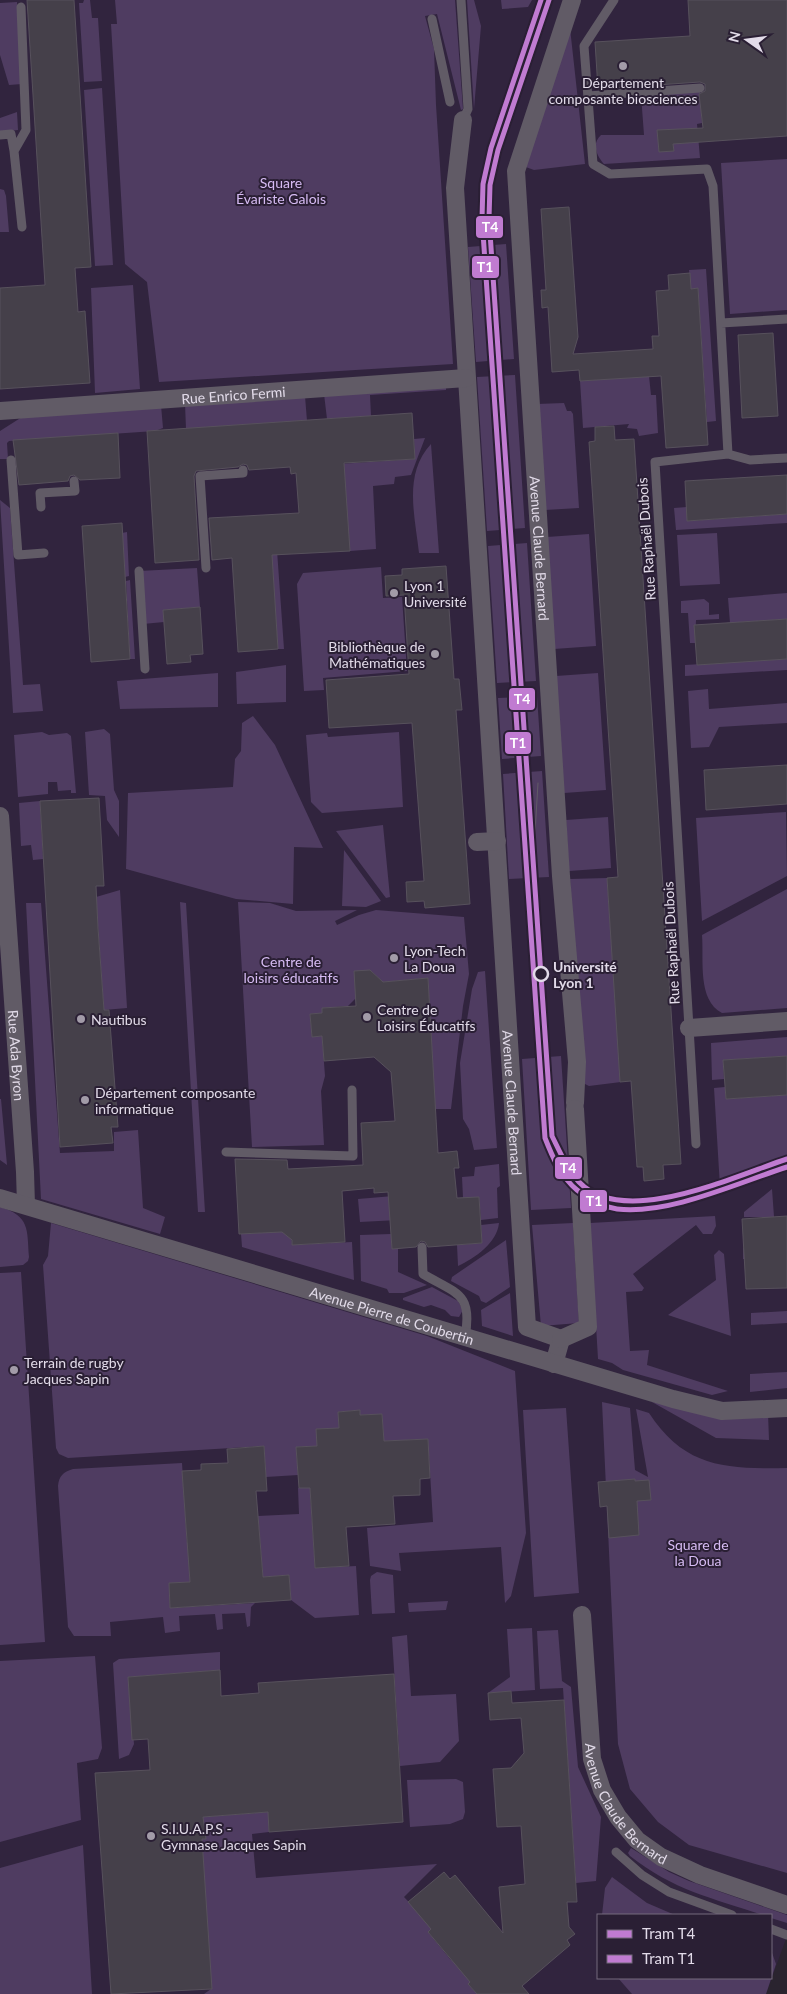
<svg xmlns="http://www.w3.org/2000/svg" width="787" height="1994" font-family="Lato,sans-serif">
<rect width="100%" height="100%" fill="#2a242f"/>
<path fill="#31243e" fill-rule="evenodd" d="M0 0H787V1936L766 1994H0ZM598 1915H771V1978H598Z"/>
<path fill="#4f3c61" d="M84 0H90L92 18H98L102 81 84 82 79 3H83Z
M115 0H455L463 109 461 110 437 14 425 16 434 49 436 105 453 364 159 382 147 282 125 264 111 24H117Z
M467 0H474L481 26 474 109Z
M501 0H532L528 7 502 9Z
M17 2 22 84 9 85 0 55V3Z
M570 28 585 164 534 170 523 166Z
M102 88 113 265 95 266 84 90Z
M700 91 702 123 697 124 700 158 604 164C597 156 591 144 601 135H644L641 95Z
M17 112 18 130 0 132V118Z
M787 159V310L730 314 721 163Z
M0 189 4 190 6 196 9 232H0Z
M506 244 514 359 476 362 468 247Z
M706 269 716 421 707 422 698 289H691L689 270Z
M133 285 140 389 95 393 91 288Z
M515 375 525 528 487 531 477 377Z
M649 376 651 395H656L658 433 639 436 637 429 627 428 629 424 583 428 580 381Z
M446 386V390L370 395 371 416 327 419 324 394Z
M305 396 307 421 186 429 185 404Z
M564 403 567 411H571L573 414 579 508 545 510 537 404Z
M161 405 163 428 155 431 9 441 7 443 8 459H0V431L22 417Z
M425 438 411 475 395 477 394 484 373 486 376 549 350 551 339 464 415 459 414 439Z
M431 444 439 553H419C415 516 403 474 431 444Z
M0 500 10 508 23 685 40 684 43 711 13 713Z
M687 507 688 521 787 514V523L676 530 674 508Z
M269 522H275L284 649H278Z
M127 532 129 576 125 577 122 533Z
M717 533 720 584 680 586 677 535Z
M589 534 596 646 554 649 547 537Z
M527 543 536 681 497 683 488 546Z
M381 567 383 598 402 597 407 671 323 678 324 690 304 691 297 584 303 573Z
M197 568 200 607 163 610 164 622 143 624 139 571Z
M130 580 135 659H130L126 581Z
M787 593V619L730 623 728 598Z
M704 599 709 603V615L719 614V619L696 620 695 643H690L688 613H681V601Z
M787 659V670L685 676V665Z
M286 665V702L237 704 236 672Z
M218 673V707L120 709 117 681Z
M598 673 606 790 564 793 556 676Z
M708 689 709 709 787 703V723L719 727 709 747 691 748 688 691Z
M537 696 541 756 502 759 498 698Z
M253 716 275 745 323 848 294 847 293 904 236 899 126 869 128 793 233 787 235 759 241 751 242 723Z
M104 729 110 734 114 790 119 801V837L107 820 105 796 89 795 85 732Z
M42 732 49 735 67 733 71 736 76 793H71V790L58 791 57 782H48V794L18 797 14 735Z
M399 732 403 807 322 813 311 802 306 735 327 733 328 737Z
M542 771 549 877 509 879 503 774Z
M40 801 43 859 33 860 31 845 21 846 19 803Z
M786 812 787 876 702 921 696 818Z
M608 817 611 868 569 871 566 820Z
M383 825 390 897 386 898 336 831Z
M344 850 381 901 366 907 342 906Z
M607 878 621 1082 589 1086 583 1083 570 879Z
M787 889V1008L722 1013C697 1000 704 960 702 935Z
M120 890 127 1008 104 1010 96 897Z
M180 902 186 903 205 1212H198Z
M238 902 270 903 296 911 357 910 335 921 337 925 359 915 376 910 464 917 469 974 463 1006 451 1109H435L428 978 383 982 370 970 356 998 348 1006 323 1008 322 1013 310 1014 312 1037 322 1036 325 1076 321 1091 324 1145 252 1147Z
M26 903H41L60 1153 114 1151V1132L138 1130 143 1208 165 1217 160 1234 41 1199Z
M485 971 497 1148 474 1150 469 1129 463 1119 460 1063 472 989 478 972Z
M787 1037V1056L723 1060 724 1079 712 1080 711 1043Z
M561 1056 571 1208 531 1210 522 1059Z
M725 1087 726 1099 787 1095V1164L720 1187 714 1088Z
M0 1099H1L7 1165 0 1160Z
M499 1164 500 1186 497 1188 498 1218 481 1220 479 1197 463 1198 462 1177 474 1176 475 1167Z
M772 1189 777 1258 743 1259V1248L764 1246 762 1217H744V1212Z
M405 1195 398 1220 360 1222 358 1199Z
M0 1207C30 1216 27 1229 29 1257L28 1261 23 1265 0 1267Z
M715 1216 716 1226 712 1234H703L696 1225 633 1274 644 1288 642 1291 626 1292 630 1351 649 1350 647 1365 728 1391 712 1395 623 1370 612 1363 598 1359 590 1223Z
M51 1223 427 1336 515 1371 526 1533 511 1596 505 1603 501 1547 399 1553 401 1571 370 1566 367 1528 433 1522 428 1439 384 1441 382 1414 360 1415V1410L338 1412 339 1428 317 1446 296 1447 298 1475 266 1477 264 1446 68 1458 59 1454 56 1448 43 1265 48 1256Z
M499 1223C497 1243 475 1258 458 1266L457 1245 482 1243 481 1225Z
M573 1223 579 1323 541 1326 532 1225Z
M291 1231 292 1245 352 1242 354 1280 242 1247 241 1234Z
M391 1234 392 1249H398V1272L427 1285 404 1293H389L387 1289 361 1281 360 1235Z
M506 1240 510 1287 486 1303 481 1301 479 1296 451 1281 452 1277Z
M719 1250 724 1254 731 1336 668 1315 716 1280 714 1255Z
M21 1272 45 1642 0 1645V1273Z
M432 1287 458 1301 463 1310 459 1317 451 1316 445 1310 431 1305 424 1307 403 1300V1298Z
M510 1293 513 1336 482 1326 481 1310Z
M787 1311V1323L751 1325V1313Z
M787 1372V1388L750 1392V1374Z
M602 1402 630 1408 635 1470 648 1477 636 1409 649 1413C685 1468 726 1469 787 1468V1873L689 1845 658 1822 630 1789 618 1744Z
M652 1402 721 1415 768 1413 769 1440 716 1438Z
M566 1408 579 1593 534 1597 523 1410Z
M182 1463 187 1543 203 1542 252 1563 189 1567 190 1582 169 1584 170 1608 255 1603 251 1607 250 1626 247 1627 245 1613 222 1614 223 1629 217 1630 215 1614 179 1616 180 1631 165 1633 163 1617 110 1622 111 1636H74L68 1627 58 1486C59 1476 63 1472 73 1469Z
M312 1487 310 1491 315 1568 356 1566 359 1615 315 1618 291 1600 289 1575 263 1577 258 1516 299 1514 298 1488Z
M377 1572 393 1575 395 1613 372 1614 370 1580 371 1576Z
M448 1601 446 1610 409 1612 408 1603Z
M532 1628 535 1690 488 1693 510 1677 507 1629Z
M558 1630 562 1681 571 1687 578 1767 601 1817 596 1881 576 1883 563 1688 540 1689 537 1631Z
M407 1635 411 1696 456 1694 459 1741 440 1762 400 1766 392 1637Z
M220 1652V1670L128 1677 134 1744 129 1755 119 1759 113 1663 119 1659Z
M95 1656 102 1748 98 1759 77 1763 81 1820 0 1842V1661Z
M456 1779 463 1782 465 1812 463 1819 450 1824 410 1827 407 1780Z
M268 1812 269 1832 252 1834 256 1878 437 1864 404 1897 433 1927 428 1932 450 1959 476 1977 468 1984 477 1994H204L211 1989 200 1817Z
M83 1845 92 1994H0V1868Z
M631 1848 669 1872 689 1881 787 1915V1923L771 1918V1915H763C712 1898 673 1890 630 1856L628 1853Z
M612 1877 647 1903 675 1915H602L605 1888Z
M771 1950 776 1964 766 1994H632L618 1978H771Z"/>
<path fill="#45404a" stroke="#57515c" d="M27 0H74L91 267 75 268 78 312 85 311 90 383 0 389V288L45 285Z
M688 0H787V136L673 144 674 151 659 152 657 130 703 128 699 94 705 91V84L700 82 598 89 595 42 690 36Z
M569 207 578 337 573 354 653 349 652 336H659L656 291 669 290 668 275 690 273 691 289 698 288 708 445 666 448 661 376 580 381 579 370 552 372 548 307 542 308 541 290H546L541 209Z
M773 333 778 416 742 418 738 335Z
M412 413 415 459 344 463 350 551 272 555 278 649 238 652 232 558 212 560 209 518 299 513 296 473 291 474 290 467 249 470 247 465 243 464 238 467 196 471 194 476 199 560 155 563 147 431Z
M614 426 615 440 634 439 681 1164 663 1165 664 1179 644 1181 643 1167H637L631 1081 620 1082 607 878 618 877 589 442 595 441V427Z
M118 433 120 478 80 480 74 475 70 476 68 481 19 485 13 440Z
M787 475V514L687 521 685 481Z
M122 523 130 659 91 662 82 526Z
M446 566 454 679H459L462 710H456L470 904 425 908 424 901 407 902 406 882 424 881 412 723 329 728 326 680 409 674 404 595 386 596 385 576 402 575V569Z
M200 607 203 654 190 655 191 662 167 664 163 610Z
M787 619V659L697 665 694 625Z
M787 765V804L706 810 704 770Z
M99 798 104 886H96L98 928 104 1010H109L118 1127H111L113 1143 60 1147 40 801Z
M370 970 383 982 428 978 438 1153 457 1151 459 1168H454L457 1198 479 1197 482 1243 428 1247 425 1242 421 1241 416 1247 392 1249 388 1192 374 1193V1188L342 1191 345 1242 292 1245V1240L282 1232 239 1234 235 1159 287 1160 288 1169 363 1165 361 1123 395 1121 391 1072 374 1057 324 1061 322 1036 312 1037 310 1014 322 1013V1008L356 1006 354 971Z
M787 1056V1095L726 1099 723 1060Z
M787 1216V1288L746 1289 742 1219Z
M360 1410V1415L382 1414 384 1441 428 1439 430 1478 420 1479V1495L393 1496 395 1524 346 1527 349 1566 315 1568 310 1488H299L296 1447 317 1446 316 1429 339 1428 338 1412Z
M264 1446 267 1491H256L263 1577 289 1575 291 1600 170 1608 169 1583 190 1582 182 1471 201 1470V1464L228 1463 227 1449Z
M635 1479V1481L649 1480 651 1500 637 1501 639 1535 609 1538 607 1506 600 1507 598 1482Z
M220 1670 221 1696 259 1693 258 1683 394 1674 403 1822 269 1832 268 1812 203 1817 206 1839H202L212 1989 111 1994 95 1773 150 1770 148 1739 132 1740 128 1677Z
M511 1691 512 1703 564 1700 577 1902H567L569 1927 575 1934 567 1940 570 1945 522 1986 529 1994H477L468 1984 470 1982 428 1932 431 1929 408 1902 444 1872 450 1879 455 1875 503 1933 499 1887 525 1884 521 1826 497 1827 493 1769 511 1768 524 1753 521 1718 490 1720 488 1693Z"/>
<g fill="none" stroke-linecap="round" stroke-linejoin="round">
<path stroke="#615b66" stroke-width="9" d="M461 0 468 109 463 120
M614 0 584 46 593 164 610 174 707 169 713 186 728 454 655 462 696 1144
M21 7 26 130 14 151 22 227
M432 19 450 102
M588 96 700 88
M0 135 11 134 14 151
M721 323 787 319
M728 454 750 460 787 458
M11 460 18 555 44 553
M41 507 40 493 75 491 74 481
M206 568 200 476 243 473V470
M139 571 145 669
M226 1152 353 1156 352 1090
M422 1247 423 1274C457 1294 473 1293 465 1337
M616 1852 642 1875 669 1892 732 1915
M771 1929 787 1935"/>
<g stroke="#615b66" stroke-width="18">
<path id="s1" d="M572 0 516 171 561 876 577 1062 575 1103"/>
<path id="s2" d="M463 120 455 188 527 1327 561 1339 554 1364"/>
<path id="s3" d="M0 411 466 378"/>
<path id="s4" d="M0 816 25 1172 26 1205"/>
<path d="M477 842 497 841"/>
<path d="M689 1028 787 1021"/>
<path id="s5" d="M0 1198 673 1399 722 1411 787 1408"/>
<path d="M561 1339 588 1327 575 1109"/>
<path id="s6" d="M582 1615 592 1759 602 1790 618 1817 637 1840 661 1857 700 1875 787 1905"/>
</g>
<path stroke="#615b66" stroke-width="1" d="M533 867 538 783"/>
<g stroke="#2a1f34" stroke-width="9">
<path id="tram-1" d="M549 0 498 150 490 185 489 218 552 1136C560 1152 567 1169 579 1182 624 1229 735 1176 787 1159"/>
</g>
<g stroke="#2a1f34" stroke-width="9">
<path id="tram-2" d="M541 0 491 148 483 184 482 218 545 1138C552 1156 561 1177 577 1190 588 1199 602 1207 617 1209 669 1215 737 1183 787 1167"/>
</g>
<use href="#tram-1" stroke="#c07bd1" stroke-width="5"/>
<use href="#tram-2" stroke="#c07bd1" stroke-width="5"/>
</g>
<g fill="#a29ba8" stroke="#2a1f34" stroke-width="2">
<circle cx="623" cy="66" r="5"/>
<circle cx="394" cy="593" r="5"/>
<circle cx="435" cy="654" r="5"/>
<circle cx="394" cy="958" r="5"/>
<circle cx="367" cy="1017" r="5"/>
<circle cx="81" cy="1019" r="5"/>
<circle cx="85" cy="1100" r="5"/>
<circle cx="14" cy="1370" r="5"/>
<circle cx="151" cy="1836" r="5"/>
</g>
<circle fill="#2a1f34" stroke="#e2dbe9" stroke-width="2.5" cx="541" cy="974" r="7"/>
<g text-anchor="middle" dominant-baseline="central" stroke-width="4" stroke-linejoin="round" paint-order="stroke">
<g font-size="14" fill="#e2dbe9" stroke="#2a1f34" text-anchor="start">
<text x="623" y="82" text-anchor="middle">Département<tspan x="623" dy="16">composante biosciences</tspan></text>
<text x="404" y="585">Lyon 1<tspan x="404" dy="16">Université</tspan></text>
<text x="425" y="646" text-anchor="end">Bibliothèque de<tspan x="425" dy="16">Mathématiques</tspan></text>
<text x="404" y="950">Lyon-Tech<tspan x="404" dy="16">La Doua</tspan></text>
<text x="377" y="1009">Centre de<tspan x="377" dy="16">Loisirs Éducatifs</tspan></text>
<text x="91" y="1019">Nautibus</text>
<text x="95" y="1092">Département composante<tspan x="95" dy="16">informatique</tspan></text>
<text x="24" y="1362">Terrain de rugby<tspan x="24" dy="16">Jacques Sapin</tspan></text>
<text x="161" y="1828">S.I.U.A.P.S -<tspan x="161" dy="16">Gymnase Jacques Sapin</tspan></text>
</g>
<g font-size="14" fill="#d6bbf3" stroke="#2a1f34">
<text x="281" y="182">Square<tspan x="281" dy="16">Évariste Galois</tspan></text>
<text x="291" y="961">Centre de<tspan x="291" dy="16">loisirs éducatifs</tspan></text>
<text x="698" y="1544">Square de<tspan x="698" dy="16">la Doua</tspan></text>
</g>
<g font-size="14" fill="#e2dbe9" stroke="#2a1f34">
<text stroke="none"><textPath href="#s3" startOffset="234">Rue Enrico Fermi</textPath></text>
<text transform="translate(646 539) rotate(-94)">Rue Raphaël Dubois</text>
<text stroke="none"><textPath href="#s1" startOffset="558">Avenue Claude Bernard</textPath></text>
<text transform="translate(671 943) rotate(-93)">Rue Raphaël Dubois</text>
<text stroke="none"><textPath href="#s4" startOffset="240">Rue Ada Byron</textPath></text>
<text stroke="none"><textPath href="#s2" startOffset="985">Avenue Claude Bernard</textPath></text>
<text stroke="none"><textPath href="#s5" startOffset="409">Avenue Pierre de Coubertin</textPath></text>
<text stroke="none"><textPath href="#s6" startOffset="201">Avenue Claude Bernard</textPath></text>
</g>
<g font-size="14" font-weight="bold" fill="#e2dbe9" stroke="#2a1f34" text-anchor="start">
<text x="553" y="966">Université<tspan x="553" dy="16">Lyon 1</tspan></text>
</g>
</g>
<g stroke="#2a1f34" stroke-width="2">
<rect x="475" y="215" width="29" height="24" rx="5" fill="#c07bd1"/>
<rect x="471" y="255" width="29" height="24" rx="5" fill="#c07bd1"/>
<rect x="508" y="687" width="28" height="24" rx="5" fill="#c07bd1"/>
<rect x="504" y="731" width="28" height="24" rx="5" fill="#c07bd1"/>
<rect x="554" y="1156" width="29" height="24" rx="5" fill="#c07bd1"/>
<rect x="579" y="1189" width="29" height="24" rx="5" fill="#c07bd1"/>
</g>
<g font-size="14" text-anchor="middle" font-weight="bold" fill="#fff">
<text x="490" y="232">T4</text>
<text x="485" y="272">T1</text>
<text x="522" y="704">T4</text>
<text x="518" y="748">T1</text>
<text x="568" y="1173">T4</text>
<text x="594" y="1206">T1</text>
</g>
<rect x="597" y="1914" width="175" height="65" fill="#2a1f34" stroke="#746a7c"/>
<rect x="607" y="1930" width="25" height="8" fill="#c07bd1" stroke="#746a7c"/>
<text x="642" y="1939" font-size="15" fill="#e2dbe9">Tram T4</text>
<rect x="607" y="1955" width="25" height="8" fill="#c07bd1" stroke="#746a7c"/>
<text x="642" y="1964" font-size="15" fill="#e2dbe9">Tram T1</text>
<g transform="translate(747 40) rotate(284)" stroke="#2a1f34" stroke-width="4" paint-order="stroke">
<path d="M0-4L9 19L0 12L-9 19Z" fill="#e2dbe9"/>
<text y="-8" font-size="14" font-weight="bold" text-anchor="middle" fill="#e2dbe9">N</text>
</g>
</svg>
